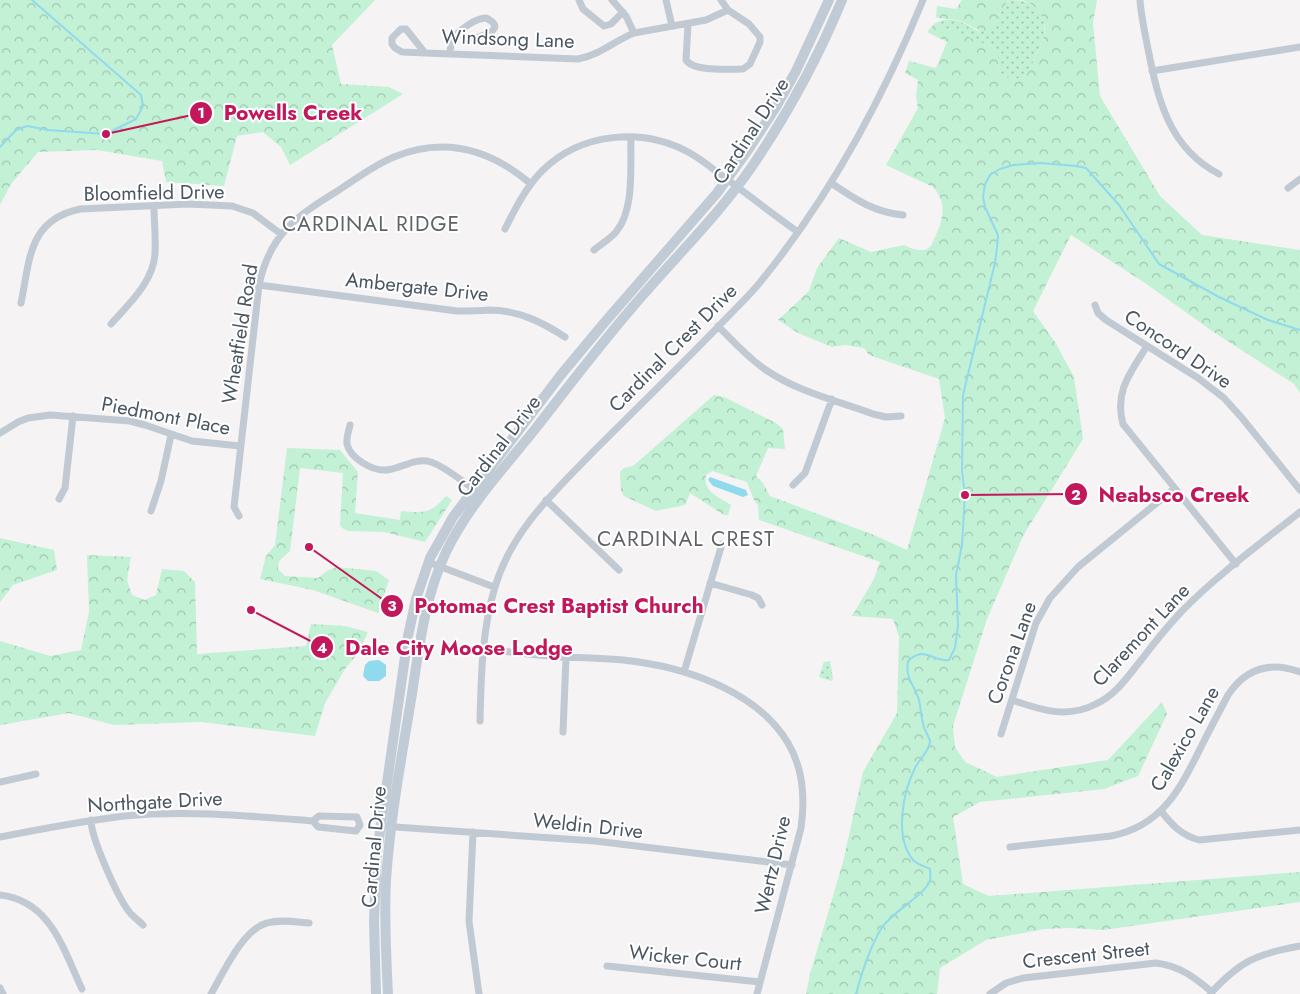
<svg xmlns="http://www.w3.org/2000/svg" width="1300" height="994" font-family="Jost,sans-serif">
<defs>
<pattern id="grass-dots" width="8" height="8" patternUnits="userSpaceOnUse" patternTransform="scale(1.25)"><rect width="8" height="8" fill="#c3f1d5"/><path d="M2 2h.1M6 6h.1" fill="none" stroke="#a0c6b0" stroke-width="1.8" stroke-linecap="round"/></pattern>
<pattern id="forest-crowns" width="20" height="18" patternUnits="userSpaceOnUse" patternTransform="scale(1.25)"><rect width="20" height="18" fill="#c3f1d5"/><path d="M2 6a3 3 0 1 1 6 0M12 15a3 3 0 1 1 6 0" fill="none" stroke="#a0c6b0"/></pattern>
</defs>
<rect width="100%" height="100%" fill="#f5f3f3"/>
<path fill="url(#grass-dots)" d="M1010 0C1032 0 1047 9 1044 33 1044 39 1040 46 1037 52 1033 62 1031 71 1022 79L999 77 998 56 935 23C953 15 962 22 978 31L992 26 1007 2Z
M830 661 833 678 832 681 821 678 819 676 824 662Z"/>
<path fill="url(#forest-crowns)" d="M0 0H375L332 45 341 84 389 87 403 94 290 165 281 147 263 132 237 136 224 186 166 182 162 161 97 150 38 152 11 184 0 205Z
M962 0H1010L1007 2 992 26 986 32C976 31 970 24 960 21 952 18 944 20 936 17L937 6 956 9Z
M1021 0H1097L1093 23 1100 96 1160 196 1202 235 1300 250V393L1294 384 1212 331 1145 283 1071 235 1033 311 1055 342 1074 377 1083 439 1023 536 987 619 953 726 955 747 965 762 997 777 1108 760 1162 702 1167 714 1138 776 1104 789 980 802 953 817 963 884 989 896 1300 872V902L1103 930 1070 928 1045 929 986 940 940 968 937 994H806L810 974 843 862 863 772 897 713 899 637 893 619 852 616 874 579 880 562 759 520 758 505 754 500 747 482 712 471 706 475C703 492 719 497 731 505L728 515H724L690 493 685 505 656 511 624 496 621 490 620 472 624 468 633 466 714 395 724 397 776 423 783 429 785 449 768 448 756 476 763 483 770 496 874 535 907 550 945 418 939 379 869 355 864 348 845 345 832 347 798 333 778 320 809 291 817 268 839 238 871 252 904 245C910 248 917 251 924 250 930 249 932 244 934 239 943 221 948 203 933 187L886 165 918 108 916 96 918 80 905 73 909 61 936 68 947 42 927 32 935 23 992 47 998 56 999 77 1022 79C1030 72 1032 64 1036 55 1039 49 1042 42 1044 36 1048 20 1037 3 1021 0Z
M287 448 340 450 358 472 355 513 400 520 401 511C425 513 430 514 446 496L452 500 425 542 384 532 348 531 342 528 340 525 343 473 300 468 290 551 279 561 278 569 285 576 318 578 327 571 336 567 376 571 389 580 378 613 313 590 260 579 266 556 275 545Z
M0 538 54 550 57 570 13 585 0 602Z
M87 555 131 557 127 580 132 595 145 600 156 595 162 569 184 571 195 582 197 654 306 646 311 624 345 626 368 632 359 652 345 669 325 703 315 736 201 722 114 725 69 713 0 725V641L50 656 81 650 89 612Z"/>
<path fill="#90daee" d="M710 477 746 490 748 495 743 497 713 486 708 480Z
M379 660 386 665V676L379 681H368L363 676 365 665 369 661Z"/>
<g fill="none" stroke-linecap="round" stroke-linejoin="round">
<path stroke="#90daee" stroke-width="2" d="M0 147 16 130 27 126 48 130 106 134 136 119 143 106 141 95 32 0
M856 994C862 972 869 949 881 929 891 912 926 895 930 880 931 877 930 872 930 869 924 866 916 864 913 860 894 837 903 792 915 768 919 759 930 751 930 741 929 737 925 731 924 727 921 718 921 709 919 700 914 684 905 679 908 661 926 645 931 662 949 660L955 648 958 626 956 575 962 545 965 495 962 471 963 395 995 263 997 247 998 235 985 207 983 197 985 184 990 175 1000 169 1013 165 1041 163 1076 166 1086 168 1119 205 1159 264 1219 297 1268 320 1300 330"/>
<path stroke="#c1cad2" stroke-width="7" d="M579 0 583 9 604 26 611 24 623 12
M612 0 626 16 634 33
M666 0 672 26
M1140 0C1141 16 1145 33 1148 49 1158 100 1169 148 1219 174
M688 24 686 60C694 72 729 69 743 69L750 64 760 42V37L749 24 728 10 721 0
M425 53 402 52 395 48 392 44V38L401 29H406L425 53 578 59C600 55 614 41 634 33L706 20 728 10
M450 54C450 48 451 43 454 38 460 29 476 18 486 18 510 30 478 37 469 40L459 32
M1152 71 1300 47
M831 183C855 199 873 212 903 215
M1288 188 1300 179
M505 229C515 209 526 187 542 171 581 132 643 127 690 153 704 161 715 171 728 180 751 197 774 215 798 232
M594 250C601 244 610 239 616 232 635 209 630 166 631 137
M259 285 457 311C468 311 478 311 489 310 518 310 542 322 565 337
M21 303C30 260 28 220 80 209L188 204 232 206 253 213 281 234
M1095 305 1098 313 1106 320 1198 378 1224 398 1242 418 1300 490
M111 324C129 304 154 281 155 253 156 237 154 222 154 206
M718 326C734 342 748 358 766 370 798 392 838 401 873 414L886 417 901 416
M1147 346C1131 372 1114 391 1123 424L1236 564
M350 425C349 430 346 438 347 444 350 458 372 471 386 470 402 469 414 457 431 462 446 467 460 480 474 489
M0 433 18 422 28 418 50 415 130 421 145 425 192 441 240 446
M793 485 805 473 832 399
M59 499 65 488 73 416
M546 500 619 570
M151 511 161 481 171 435
M239 516 234 507 259 285C270 233 297 216 339 190 356 179 374 165 394 157 445 136 491 150 531 184
M428 562 494 587
M710 583 752 595 758 598 762 605
M484 649C509 652 534 655 560 657 586 658 613 658 639 662 693 670 759 694 788 743 803 768 805 800 801 828L757 994
M684 672 722 544
M1012 700C1041 710 1067 719 1096 704 1116 695 1128 676 1142 659 1154 643 1167 627 1181 612 1217 575 1260 544 1300 512
M480 721C481 677 482 629 495 587 511 532 553 493 591 454 632 413 674 372 715 330 729 315 744 301 757 286 828 200 881 103 923 0
M563 732 566 657
M1001 734 1036 623 1050 598 1078 567 1174 489
M0 782 36 774
M1161 811C1172 825 1181 835 1199 840L1300 830
M91 820C91 838 119 901 131 914 135 918 139 921 143 925
M381 826 595 841 792 865
M473 832 469 921 479 994
M0 837C41 829 82 821 124 816 187 810 250 816 313 821L318 827 356 831 360 825 357 817 319 816 313 821
M1010 847 1111 836C1162 826 1180 789 1201 747 1210 729 1219 712 1228 695 1246 668 1270 661 1300 672
M0 895C51 901 63 949 82 989
M607 966 760 982
M0 988 3 994
M211 994C223 973 243 929 267 923 280 919 296 922 309 923
M990 994 1006 983 1023 978 1156 963C1180 966 1194 977 1212 992
M1210 994C1240 961 1256 954 1300 946"/>
<path stroke="#c1cbd6" stroke-width="10" d="M376 994 374 921 377 853 408 636 416 599 430 558 453 517 560 376 604 323 717 193 748 150 776 107 796 71 829 0
M388 994C386 956 384 918 386 880 390 820 401 760 411 700 419 649 424 599 446 552 468 506 505 467 536 428 571 383 605 338 643 295 680 252 721 212 753 165 788 113 818 58 842 0"/>
</g>
<g text-anchor="middle" dominant-baseline="central" stroke-width="4" stroke-linejoin="round" paint-order="stroke">
<g font-size="20" fill="#4a5661" stroke="#fff">
<text transform="translate(508 39) rotate(2)">Windsong Lane</text>
<text transform="translate(751 131) rotate(-57)">Cardinal Drive</text>
<text transform="translate(154 193) rotate(-1)">Bloomfield Drive</text>
<text transform="translate(417 287) rotate(6)">Ambergate Drive</text>
<text transform="translate(240 334) rotate(-81)">Wheatfield Road</text>
<text transform="translate(673 348) rotate(-45)">Cardinal Crest Drive</text>
<text transform="translate(1178 349) rotate(34)">Concord Drive</text>
<text transform="translate(166 416) rotate(11)">Piedmont Place</text>
<text transform="translate(499 446) rotate(-52)">Cardinal Drive</text>
<text transform="translate(1141 635) rotate(-47)">Claremont Lane</text>
<text transform="translate(1012 653) rotate(-70)">Corona Lane</text>
<text transform="translate(1185 739) rotate(-60)">Calexico Lane</text>
<text transform="translate(155 802) rotate(-3)">Northgate Drive</text>
<text transform="translate(588 826) rotate(6)">Weldin Drive</text>
<text transform="translate(374 847) rotate(-85)">Cardinal Drive</text>
<text transform="translate(773 865) rotate(-77)">Wertz Drive</text>
<text transform="translate(1086 955) rotate(-6)">Crescent Street</text>
<text transform="translate(685 958) rotate(6)">Wicker Court</text>
</g>
<g font-size="21" letter-spacing="1" fill="#5f6368" stroke="#fff">
<text x="371" y="224">CARDINAL RIDGE</text>
<text x="686" y="539">CARDINAL CREST</text>
</g>
</g>
<path fill="none" stroke="#c2185b" stroke-width="2" d="M106 134L201 113M965 495L1076 494M309 547L392 606M251 610L322 647"/>
<g fill="#c2185b" stroke="#fff" stroke-width="2">
<circle cx="106" cy="134" r="5"/>
<circle cx="965" cy="495" r="5"/>
<circle cx="309" cy="547" r="5"/>
<circle cx="251" cy="610" r="5"/>
<circle cx="201" cy="113" r="12"/>
<circle cx="1076" cy="494" r="12"/>
<circle cx="392" cy="606" r="12"/>
<circle cx="322" cy="647" r="12"/>
</g>
<g font-size="15" text-anchor="middle" font-weight="bold" fill="#fff">
<text x="201" y="118">1</text>
<text x="1076" y="500">2</text>
<text x="392" y="611">3</text>
<text x="322" y="653">4</text>
</g>
<g font-size="21" text-anchor="middle" font-weight="bold" fill="#c2185b" stroke="#fff" stroke-width="4" stroke-linejoin="round" paint-order="stroke">
<text x="293" y="120">Powells Creek</text>
<text x="1174" y="502">Neabsco Creek</text>
<text x="559" y="613">Potomac Crest Baptist Church</text>
<text x="459" y="655">Dale City Moose Lodge</text>
</g>
</svg>
